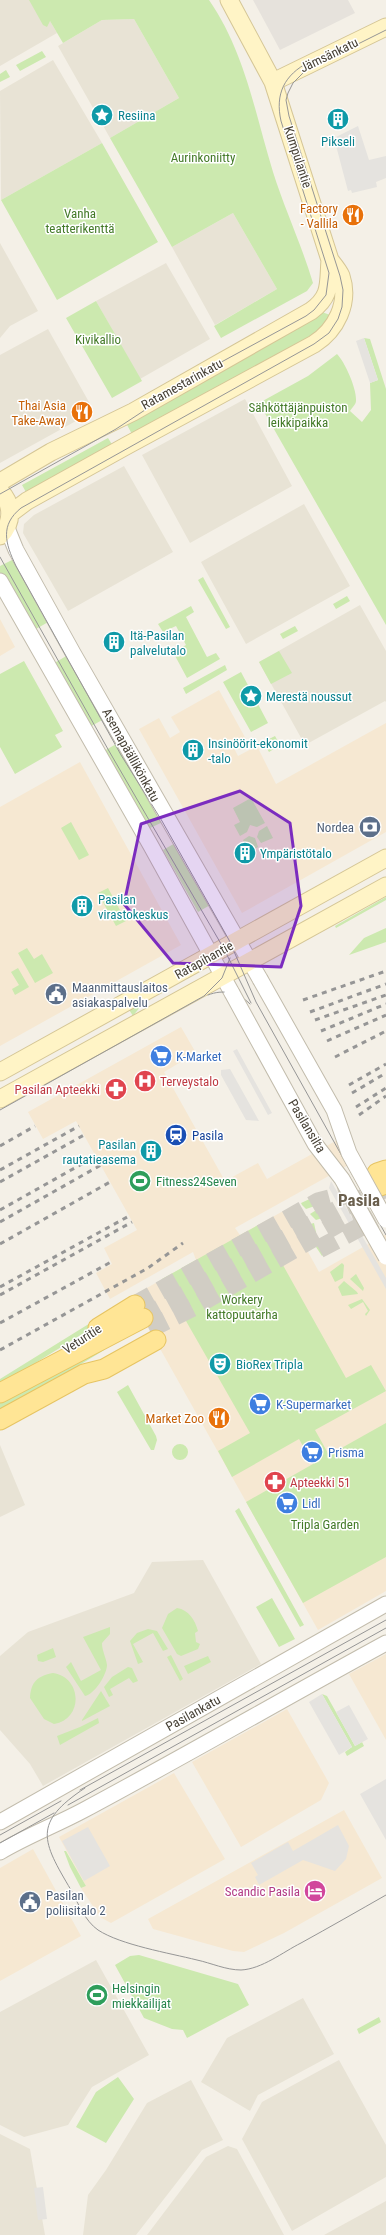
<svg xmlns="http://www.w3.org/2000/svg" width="386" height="2235" font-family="'Roboto Condensed',sans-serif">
<rect width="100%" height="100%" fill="#f4f0e7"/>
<path fill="#e8e3d5" d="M0 0H38L57 33 0 66Z
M134 19 179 98 110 138 58 46 102 20Z
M53 60 102 143 1 200 0 91Z
M233 213 277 289 215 325 172 247Z
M0 243 38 311 10 326 0 338Z
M166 263 210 339 140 379 96 301Z
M48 329 94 411 0 463V355Z
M245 399 292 486 190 543 142 455Z
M124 466 173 552 68 611 23 533 24 524 34 515Z
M304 504 350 586 246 644 201 562Z
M360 605 386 651V702L385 701 305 745 259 662Z
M0 1445 25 1505 0 1517Z
M203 1560 261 1664 43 1786 30 1764 0 1730V1656L28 1632 134 1593 152 1562Z
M96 1960 149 2055 92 2087 68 2125 24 2137 0 2125V2012Z
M303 1998 334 2054 258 2095 250 2111 201 2082 227 2038Z
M339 2060 386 2145V2177L292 2231 242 2139 262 2102Z
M191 2080 223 2140 202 2150 136 2235H83L88 2195 106 2170 147 2103Z
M0 2134 30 2149 45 2235H0Z
M228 2146 237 2149 284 2235H147L206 2157Z
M386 2201V2235H324Z"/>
<path fill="#f6e8d2" d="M0 619 15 647 0 656Z
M219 690 247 741 234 748 238 756 257 746 276 784 386 723V832L242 913 139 729 159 718 170 738 180 732 171 717Z
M80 762 181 945 0 1046V807Z
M181 1027 196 1053 164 1072 225 1181 258 1163 267 1179 348 1134 361 1158 235 1228 240 1235 285 1210 319 1272 386 1234V1591L318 1630 131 1297 196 1260 193 1252 110 1299 96 1273 112 1264 104 1248 137 1230 76 1121 43 1139 28 1112Z
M386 1654V1740L349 1674Z
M287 1709 329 1783 321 1800 241 1847 192 1762Z
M174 1773 225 1859 111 1923 100 1917 81 1888 86 1886 59 1837Z
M344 1810 382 1878 284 1933 244 1952 233 1951 153 1929 148 1919Z
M33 1849 81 1936 0 1981V1868Z"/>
<path fill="#e6e2dc" d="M253 0H348L355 13 280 50Z"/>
<path fill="#cce9af" d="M29 0H209C245 52 255 113 273 172 285 210 302 246 313 283L307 291 221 338 214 326 277 289 233 213 172 247 110 138 179 98 134 19 102 20 63 43 50 21 47 27 43 25Z
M42 51 46 57 20 71 16 65Z
M6 70 10 77 0 82V74Z
M102 143 158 242 57 300 1 200Z
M96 301 142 381 112 398 66 318Z
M322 312 330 315 323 331 134 438 125 421Z
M364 338 370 339 386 389V625L259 403 308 376 337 354C345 362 357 389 356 401 356 404 352 408 350 411L362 422 371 410 370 383 378 380Z
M108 438 113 446 27 494 22 485Z
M16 558 50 621 36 629 13 588 0 576V566Z
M203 577 230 627 226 629 198 580Z
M347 596 350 601 336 609 333 604Z
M191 606 194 612 186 617 207 657 216 653 220 659 187 678 173 652 186 645 176 626 163 632 158 624Z
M295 626 298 631 283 639 280 634Z
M279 651 292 673 271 684 259 662Z
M68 655 104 719 86 729 51 665Z
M24 661 63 731 55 735 62 747 15 774 0 747V674Z
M225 665 227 670 186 694 183 688Z
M241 672 268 723 251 732 223 682Z
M275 736 280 745 269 752 263 742Z
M118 743 165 821 150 828 104 751Z
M251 798 265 823 257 827 250 825 247 832 240 836 234 825 240 822 233 808Z
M71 822 89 855 79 860 61 828Z
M267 826 273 838 261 843 257 837 259 831Z
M249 836 255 838 258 847 249 852 243 840Z
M177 842 212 904 198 912 163 850Z
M108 888 126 921 116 926 98 893Z
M386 897V900L336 928 335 926Z
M386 928V942L349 955 364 938Z
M27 948 34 959 42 954 53 973 35 983 18 953Z
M18 968 29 987 15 995 12 989 19 985 11 972Z
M145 1000 146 1003 140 1007 133 1016 128 1008Z
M314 1197 318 1205 306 1209 302 1205 301 1203Z
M321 1207 326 1217 316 1220 310 1214Z
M314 1223 317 1237 313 1242 303 1226Z
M260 1224 346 1378 371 1365 386 1391 315 1430 329 1455 386 1423V1557L303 1603 246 1502 313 1464 299 1439 232 1477 218 1451 250 1433 162 1279Z
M320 1241H323L331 1246 322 1256 316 1247Z
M342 1263 344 1265 343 1278 335 1282 330 1272Z
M356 1274 364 1288 363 1291 350 1279Z
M344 1281 357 1292 358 1294 342 1296 338 1287Z
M129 1299 100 1323 0 1385V1379Z
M362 1299 370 1310 366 1316 365 1314 368 1311 363 1302 351 1309 348 1305Z
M104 1347V1350L101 1352 0 1413V1401Z
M128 1385 156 1436 157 1440 154 1450H151L117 1392Z
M172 1452a8 8 0 1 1 16 0a8 8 0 1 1-16 0Z
M239 1508 304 1625 300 1627 235 1511Z
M272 1598 295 1639 279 1647 256 1607Z
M177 1608C189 1610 195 1620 198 1631L195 1633 196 1642 200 1644 198 1649 181 1656 177 1654 162 1628 168 1614Z
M110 1627V1634L102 1643C102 1651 106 1657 107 1665 107 1674 95 1694 85 1696L66 1667 71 1662 81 1681 101 1670 83 1637Z
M148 1629 157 1631 168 1649 163 1651 153 1633 133 1644 143 1662 138 1664 130 1641 137 1633Z
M53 1648 56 1657 43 1662 38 1661 37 1655Z
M171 1655 183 1679 180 1681 167 1657Z
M208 1656 211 1662 188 1674 184 1666Z
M128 1667 132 1668 138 1681 133 1683 129 1678 110 1689 113 1695 109 1697 104 1687 112 1677Z
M53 1673C82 1677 84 1719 54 1724L44 1719 30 1698C31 1682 37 1676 53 1673Z
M101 1691 110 1706 82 1721V1720Z
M322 1694 327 1696 355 1746 362 1742 364 1746 347 1756 345 1752 352 1747Z
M98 1718 99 1723 60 1745 57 1736 80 1727Z
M64 1851H66L86 1886 81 1888 70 1867Z
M139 1955 238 1984 249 2005 187 2038 183 2030 172 2029 144 2018 115 1965 130 1956Z
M379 2017 381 2022 359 2034 357 2029Z
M118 2077 134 2099 106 2143 76 2127 96 2092Z"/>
<path fill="#e5e3df" d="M358 126 369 160 386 156V178L376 182 377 187 352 193 351 190 348 191 334 138Z
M364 338 378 380 370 383 356 341Z
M237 1049 272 1113 268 1115 233 1051Z
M230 1069 259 1121 246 1120 221 1075V1070Z
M331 1181 386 1278V1289L329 1188Z
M322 1694 352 1747 339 1755 309 1702Z
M349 1705 368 1739 355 1746 336 1712Z
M386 1779V1840L360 1794Z
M338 1825 349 1846 346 1859 335 1871 303 1860 259 1885 255 1877 258 1875 251 1863 288 1842 293 1851Z
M88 1827 110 1866 84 1881 62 1841Z
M43 2187 47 2219 38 2220 34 2188Z"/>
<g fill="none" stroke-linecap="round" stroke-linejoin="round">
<path stroke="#d1cdc4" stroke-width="19" stroke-dasharray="19 10" stroke-linecap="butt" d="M319 1249 375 1219
M135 1305 318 1202 355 1192
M143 1318 337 1210 386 1188
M149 1329 193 1307 344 1220 386 1204"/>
<g stroke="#c2bcac" stroke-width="17">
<path id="tertiary" d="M7 528 16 550 73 653 260 979
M0 581 151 846 232 993
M0 1822 386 1604
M0 1852C27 1836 56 1825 84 1810 185 1756 285 1698 386 1643"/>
</g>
<g stroke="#d5c696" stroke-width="19">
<path id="secondary" d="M273 82 386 27
M0 482 51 452 133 412 311 311C332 296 328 283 330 260
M0 491C13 504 13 523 0 536
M11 513 27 501 126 446 314 344C336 330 350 303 341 276 339 271 334 265 330 260L273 82 229 0
M0 1072 386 858
M0 1099 386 886"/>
</g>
<g stroke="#e6c463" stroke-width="21">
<path id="primary" d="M377 1173 386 1170
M377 1187 386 1184
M98 1328 135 1305
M0 1393 143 1318
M0 1420 84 1374 104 1369 156 1340"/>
</g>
<use href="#tertiary" stroke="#fff" stroke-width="15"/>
<use href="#secondary" stroke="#fff4c6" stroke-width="17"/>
<use href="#primary" stroke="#ffe595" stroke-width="19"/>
<path stroke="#969696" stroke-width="1" d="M386 30 306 70 293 83 288 93 286 100 289 116 340 276 343 290 342 307 338 319 329 333 314 344 21 508C0 525 5 543 16 566L121 755 162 821 229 940 256 1002 386 1235
M0 494 116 429 203 372 306 316 314 310 326 295 329 273 281 121C275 94 284 75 309 62
M0 557 109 751 224 949 251 1003
M208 995C223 989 238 992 250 1004
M0 1110 204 996 222 978 230 958
M377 1230 386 1246
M85 1788C32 1823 42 1841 71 1890 78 1903 85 1921 98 1930 121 1945 169 1953 197 1960 211 1963 226 1970 241 1970 262 1969 283 1952 301 1943 330 1927 358 1911 386 1895
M80 1790 386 1620
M68 1805 386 1628
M0 1835 61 1801
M0 1843 54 1813"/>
<path stroke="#969696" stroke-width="3" stroke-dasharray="5 5" stroke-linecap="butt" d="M303 1000 386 971
M310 1012 386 984
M315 1020 386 995
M321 1031 386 1004
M327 1041 386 1015
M335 1057 386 1031
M349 1085 386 1064
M352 1093 386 1073
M356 1107 386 1088
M359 1115 386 1096
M0 1146 35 1126
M0 1170 79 1126
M0 1182 84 1135
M0 1210 96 1156
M0 1222 101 1165
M0 1244 110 1182
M0 1287 129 1216
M0 1295 132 1222
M0 1323 111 1262
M0 1350 148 1268 183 1243"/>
<g stroke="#c2bcac" stroke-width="17" stroke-linecap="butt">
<path id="tertiary-bridge" d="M260 979 334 1110 349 1153 386 1220
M232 993 315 1144 342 1179 386 1257"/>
</g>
<use href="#tertiary-bridge" stroke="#fff" stroke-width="15"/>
</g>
<path fill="#7b2cbf" fill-opacity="0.2" stroke="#7b2cbf" stroke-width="3" stroke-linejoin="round" d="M240 791 290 823 301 906 281 967 173 963 124 904 141 824Z"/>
<defs>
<g id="sight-disc" transform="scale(1.15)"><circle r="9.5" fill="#0f9aa8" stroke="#fff"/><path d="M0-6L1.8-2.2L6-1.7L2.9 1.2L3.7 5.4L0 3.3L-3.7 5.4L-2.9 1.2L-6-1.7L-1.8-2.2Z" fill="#fff"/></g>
<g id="building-disc" transform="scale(1.15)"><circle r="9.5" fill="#0f9aa8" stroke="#fff"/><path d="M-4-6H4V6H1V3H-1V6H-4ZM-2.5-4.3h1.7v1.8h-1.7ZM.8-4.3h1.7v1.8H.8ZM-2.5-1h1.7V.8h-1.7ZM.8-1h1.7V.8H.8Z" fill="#fff"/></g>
<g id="restaurant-disc" transform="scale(1.15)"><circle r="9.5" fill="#e8710a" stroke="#fff"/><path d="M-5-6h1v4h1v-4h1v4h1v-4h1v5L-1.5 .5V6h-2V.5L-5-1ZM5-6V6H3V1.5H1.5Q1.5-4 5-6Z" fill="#fff"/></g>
<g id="bank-disc" transform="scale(1.15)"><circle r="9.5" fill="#5c6f8a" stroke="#fff"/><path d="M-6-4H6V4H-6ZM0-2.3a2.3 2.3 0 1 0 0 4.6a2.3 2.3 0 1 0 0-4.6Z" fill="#fff"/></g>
<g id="civic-disc" transform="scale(1.15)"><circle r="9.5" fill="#5c6f8a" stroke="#fff"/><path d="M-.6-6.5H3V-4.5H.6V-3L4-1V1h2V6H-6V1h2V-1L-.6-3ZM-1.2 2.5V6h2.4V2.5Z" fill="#fff"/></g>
<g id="supermarket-disc" transform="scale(1.15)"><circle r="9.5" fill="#3f7fe0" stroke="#fff"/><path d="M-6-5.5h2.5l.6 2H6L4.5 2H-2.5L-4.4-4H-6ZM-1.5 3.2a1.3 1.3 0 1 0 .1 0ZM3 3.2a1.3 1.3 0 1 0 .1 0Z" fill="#fff"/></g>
<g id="hospital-disc" transform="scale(1.15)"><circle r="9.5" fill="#e0444e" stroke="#fff"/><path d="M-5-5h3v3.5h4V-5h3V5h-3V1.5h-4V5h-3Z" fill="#fff"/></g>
<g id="pharmacy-disc" transform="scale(1.15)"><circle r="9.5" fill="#e0444e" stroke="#fff"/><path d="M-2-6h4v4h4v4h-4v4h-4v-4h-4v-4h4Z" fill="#fff"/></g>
<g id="station-disc" transform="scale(1.15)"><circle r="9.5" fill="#1a4fb4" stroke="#fff"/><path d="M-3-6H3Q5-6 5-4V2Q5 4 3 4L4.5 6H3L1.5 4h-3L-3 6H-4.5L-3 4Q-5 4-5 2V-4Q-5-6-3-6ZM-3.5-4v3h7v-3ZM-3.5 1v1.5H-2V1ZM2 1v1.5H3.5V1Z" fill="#fff"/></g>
<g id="stadium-disc" transform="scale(1.15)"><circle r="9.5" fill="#2e9e5b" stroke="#fff"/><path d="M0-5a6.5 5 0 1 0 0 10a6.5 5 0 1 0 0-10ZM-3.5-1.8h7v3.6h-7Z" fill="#fff"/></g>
<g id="theatre-disc" transform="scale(1.15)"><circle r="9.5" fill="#0f9aa8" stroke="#fff"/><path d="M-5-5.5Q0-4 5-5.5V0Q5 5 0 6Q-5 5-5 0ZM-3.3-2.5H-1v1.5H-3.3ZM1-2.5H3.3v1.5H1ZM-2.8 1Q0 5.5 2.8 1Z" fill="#fff"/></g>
<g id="hotel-disc" transform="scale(1.15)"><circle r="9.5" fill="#d1479c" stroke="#fff"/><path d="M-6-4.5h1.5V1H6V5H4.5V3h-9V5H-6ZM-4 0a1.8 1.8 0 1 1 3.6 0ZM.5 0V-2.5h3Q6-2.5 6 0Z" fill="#fff"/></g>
</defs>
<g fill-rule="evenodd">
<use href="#sight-disc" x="102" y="115"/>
<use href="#building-disc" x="338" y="119"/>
<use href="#restaurant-disc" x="353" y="215"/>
<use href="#restaurant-disc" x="82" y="412"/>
<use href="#building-disc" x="114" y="642"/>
<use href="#sight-disc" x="251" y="696"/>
<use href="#building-disc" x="193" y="750"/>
<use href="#bank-disc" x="370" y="827"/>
<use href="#building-disc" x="245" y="853"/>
<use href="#building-disc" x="82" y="906"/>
<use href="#civic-disc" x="56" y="994"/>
<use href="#supermarket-disc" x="161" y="1056"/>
<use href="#hospital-disc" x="145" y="1081"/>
<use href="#pharmacy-disc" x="116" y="1089"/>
<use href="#station-disc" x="176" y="1135"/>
<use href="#building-disc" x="151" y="1151"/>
<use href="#stadium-disc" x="140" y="1181"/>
<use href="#theatre-disc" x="220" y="1364"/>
<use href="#supermarket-disc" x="260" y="1404"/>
<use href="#restaurant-disc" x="219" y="1418"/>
<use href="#supermarket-disc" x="312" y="1452"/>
<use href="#pharmacy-disc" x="275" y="1482"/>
<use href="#supermarket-disc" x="287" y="1503"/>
<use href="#hotel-disc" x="315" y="1891"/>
<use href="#civic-disc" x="30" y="1902"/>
<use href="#stadium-disc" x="97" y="1995"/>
</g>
<g text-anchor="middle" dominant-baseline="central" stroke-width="3" stroke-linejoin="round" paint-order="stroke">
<g font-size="13" fill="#474136" stroke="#fff">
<text transform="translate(329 55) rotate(-26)">Jämsänkatu</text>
<text transform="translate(298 157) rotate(72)">Kumpulantie</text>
<text transform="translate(182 384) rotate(-29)">Ratamestarinkatu</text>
<text transform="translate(131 755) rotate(61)">Asemapäällikönkatu</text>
<text transform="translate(204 960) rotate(-29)">Ratapihantie</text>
<text transform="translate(307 1126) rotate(59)">Pasilansilta</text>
<text transform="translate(82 1339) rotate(-33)">Veturitie</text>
<text transform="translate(193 1713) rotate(-29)">Pasilankatu</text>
</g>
<g font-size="13" fill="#0d838f" stroke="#fff" text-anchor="start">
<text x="118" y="115">Resiina</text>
<text x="338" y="141" text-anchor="middle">Pikseli</text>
<text x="130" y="635">Itä-Pasilan<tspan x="130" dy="15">palvelutalo</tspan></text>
<text x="266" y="696">Merestä noussut</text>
<text x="208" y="743">Insinöörit-ekonomit<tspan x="208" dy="15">-talo</tspan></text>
<text x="260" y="853">Ympäristötalo</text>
<text x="98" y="899">Pasilan<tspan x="98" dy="15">virastokeskus</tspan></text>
<text x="136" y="1144" text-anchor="end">Pasilan<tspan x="136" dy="15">rautatieasema</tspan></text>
<text x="236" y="1364">BioRex Tripla</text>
</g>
<g font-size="13" fill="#437a28" stroke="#fff">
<text x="203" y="157">Aurinkoniitty</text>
<text x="80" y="213">Vanha<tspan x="80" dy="15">teatterikenttä</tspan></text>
<text x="98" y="339">Kivikallio</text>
<text x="298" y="407">Sähköttäjänpuiston<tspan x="298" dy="15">leikkipaikka</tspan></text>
<text x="242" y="1299">Workery<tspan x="242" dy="15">kattopuutarha</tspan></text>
<text x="325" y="1524">Tripla Garden</text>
</g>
<g font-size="13" fill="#c56008" stroke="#fff" text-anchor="end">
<text x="338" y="208">Factory<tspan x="338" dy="15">- Vallila</tspan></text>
<text x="66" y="405">Thai Asia<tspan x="66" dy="15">Take-Away</tspan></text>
<text x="204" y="1418">Market Zoo</text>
</g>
<g font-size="13" fill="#4e5e75" stroke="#fff" text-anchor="start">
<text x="354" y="827" text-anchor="end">Nordea</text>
<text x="72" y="987">Maanmittauslaitos<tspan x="72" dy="15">asiakaspalvelu</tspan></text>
<text x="46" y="1895">Pasilan<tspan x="46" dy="15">poliisitalo 2</tspan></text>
</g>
<g font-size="13" fill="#366cbe" stroke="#fff" text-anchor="start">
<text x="176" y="1056">K-Market</text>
<text x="276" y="1404">K-Supermarket</text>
<text x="328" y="1452">Prisma</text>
<text x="302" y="1503">Lidl</text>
</g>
<g font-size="13" fill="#be3a42" stroke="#fff" text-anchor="start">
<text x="160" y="1081">Terveystalo</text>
<text x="100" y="1089" text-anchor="end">Pasilan Apteekki</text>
<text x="290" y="1482">Apteekki 51</text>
</g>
<g font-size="13" fill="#164399" stroke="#fff" text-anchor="start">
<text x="192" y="1135">Pasila</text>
</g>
<g font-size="13" fill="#27864d" stroke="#fff" text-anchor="start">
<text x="156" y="1181">Fitness24Seven</text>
<text x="112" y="1988">Helsingin<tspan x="112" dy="15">miekkailijat</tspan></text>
</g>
<g font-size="13" fill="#b23c85" stroke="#fff" text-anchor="end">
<text x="300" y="1891">Scandic Pasila</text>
</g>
<g font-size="17" font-weight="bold" fill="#6a5f4d" stroke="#fff">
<text x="359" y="1200">Pasila</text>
</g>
</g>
</svg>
